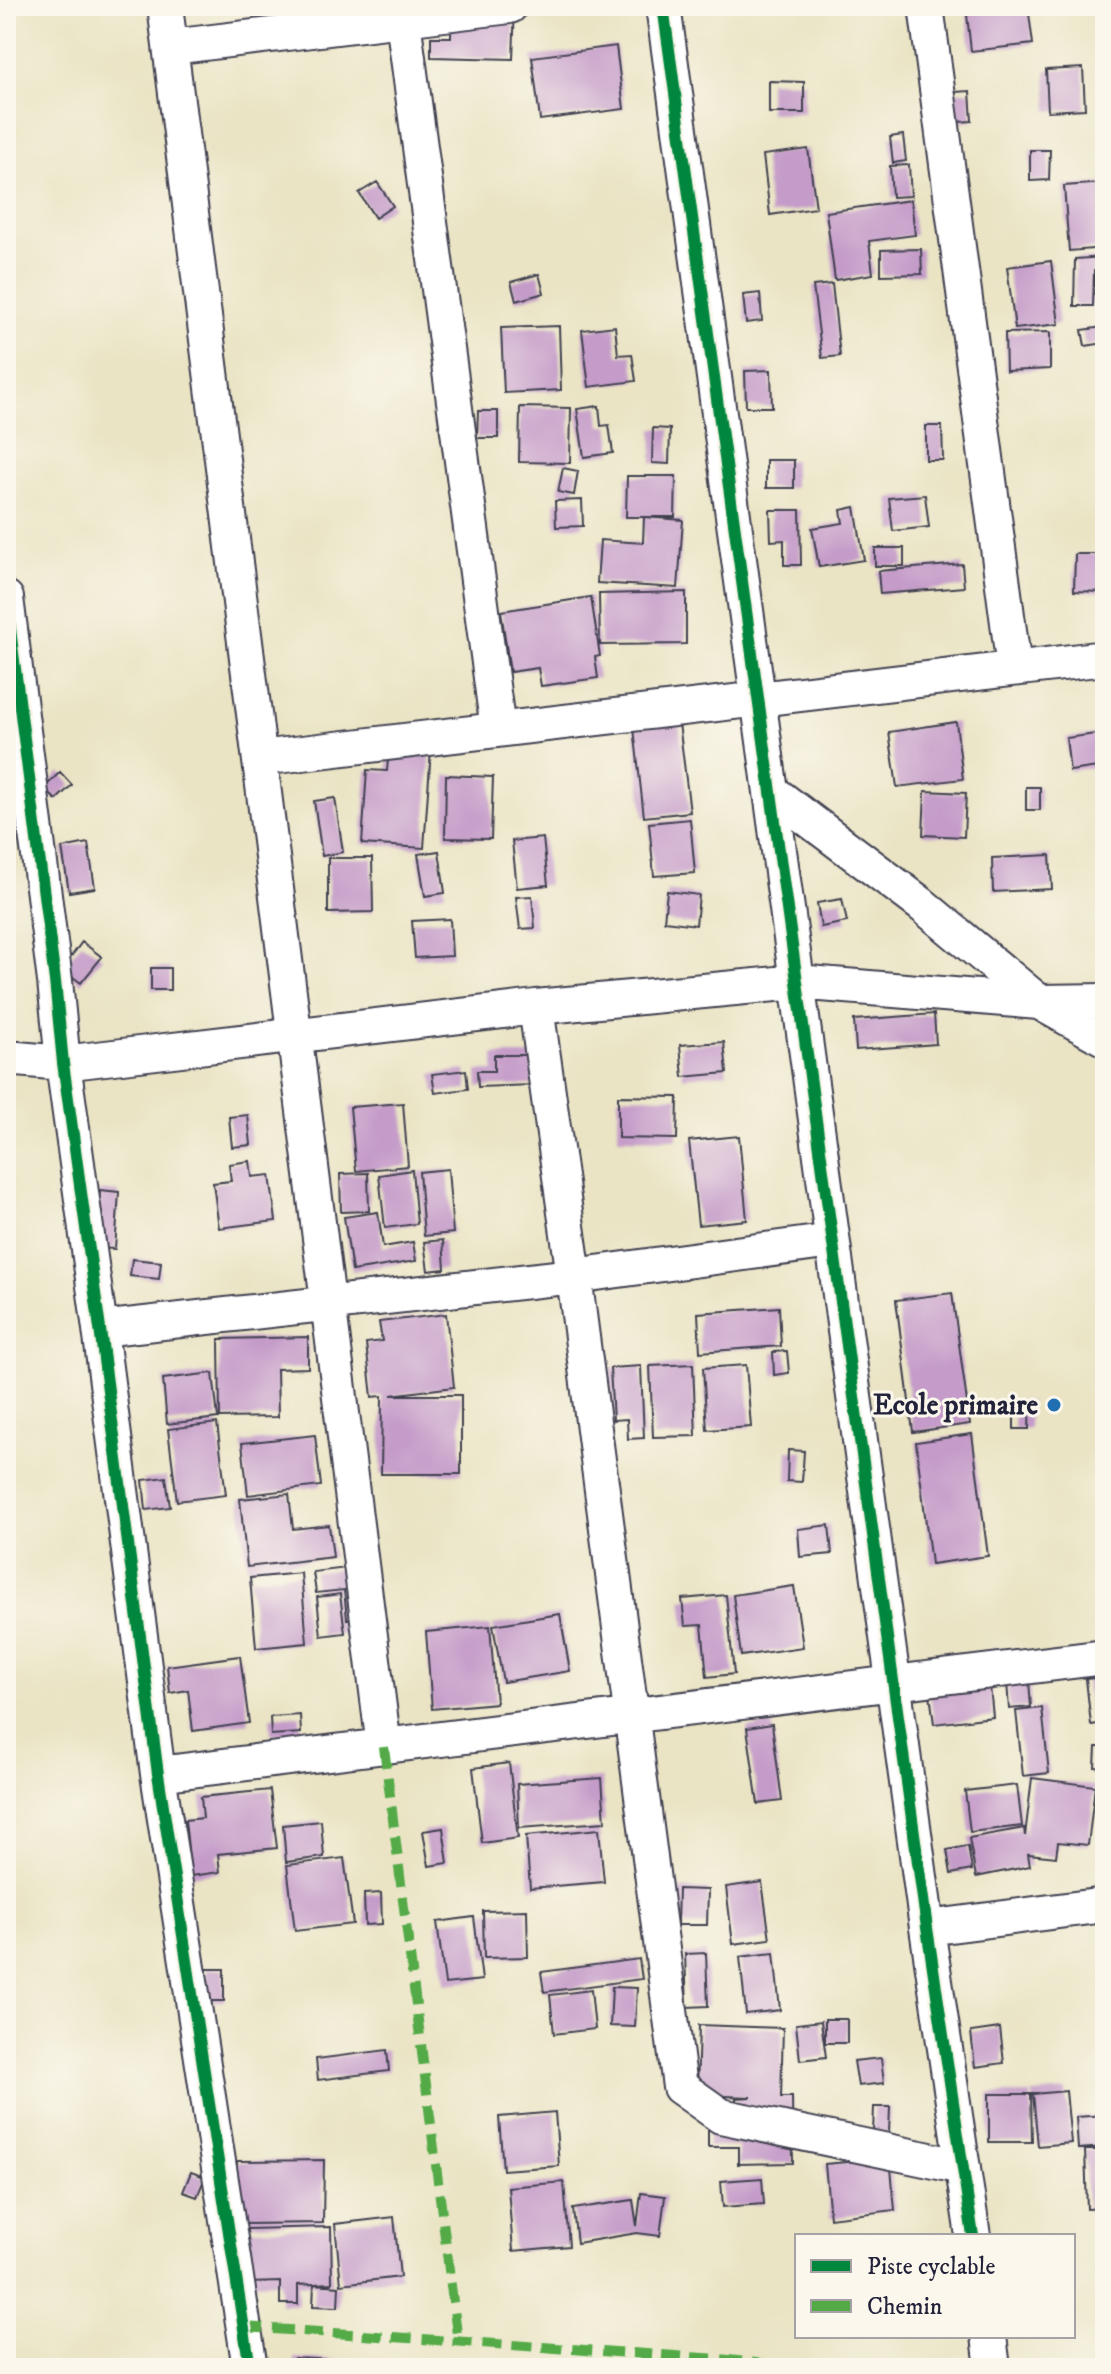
<svg xmlns="http://www.w3.org/2000/svg" width="1111" height="2374" font-family="'IM FELL DW Pica',serif">
<rect width="100%" height="100%" fill="#fbf7ec"/>
<filter id="ink" filterUnits="userSpaceOnUse"><feTurbulence type="fractalNoise" baseFrequency=".0125" numOctaves="2"/><feDisplacementMap in="SourceGraphic" scale="16" xChannelSelector="R" yChannelSelector="G"/><feConvolveMatrix kernelMatrix="1 2 1 2 8 2 1 2 1" color-interpolation-filters="sRGB"/></filter>
<filter id="wash" filterUnits="userSpaceOnUse"><feTurbulence type="fractalNoise" baseFrequency=".006" numOctaves="4" result="noise"/><feDisplacementMap in="SourceGraphic" scale="32" xChannelSelector="R" yChannelSelector="G"/><feGaussianBlur stdDeviation="1.8" result="paint"/><feColorMatrix in="noise" values="0 0 0 0 0 0 0 0 0 0 0 0 0 0 0 0 0 1.4 0 .05"/><feComposite in="paint" operator="in"/></filter>
<g filter="url(#wash)">
<rect width="100%" height="100%" fill="#eae4c5"/>
<g id="blocks">
<path fill="#c59cc9" d="M452 6H515L513 59 431 57V37H451Z
M966 6H1028L1033 44 971 51Z
M616 46 624 109 540 120 532 57Z
M1083 68 1085 109 1048 111 1046 70Z
M769 81 804 82V113H769Z
M970 91 972 121 958 122 955 92Z
M903 135 906 161 893 163 890 137Z
M808 149 816 208 770 215 763 155Z
M1030 150H1050L1049 180 1030 181Z
M909 165 911 196 892 197 890 166Z
M377 182 393 206 375 218 359 193Z
M1105 183V248L1069 251 1064 186Z
M911 200 915 235 869 241 873 274 835 280 826 212Z
M921 249 922 274 881 275V250Z
M1105 257V313H1099L1094 270 1093 306H1074L1075 259Z
M1051 261 1059 324 1015 329 1007 267Z
M539 274 544 293 516 301 511 282Z
M832 284 840 356 822 358 813 286Z
M760 293 762 321 746 323 743 295Z
M559 326 561 390 504 393 501 328Z
M615 326 618 355 632 354 636 381 589 387 582 330Z
M1104 327 1105 343 1085 346 1082 330Z
M1050 332V369L1006 371 1005 333Z
M771 370 772 407H746L745 371Z
M599 406 601 426 609 425 613 453 584 457 577 409Z
M520 407 571 408 570 463 519 462Z
M478 411H498V438H477Z
M926 426H942L943 460H926Z
M653 428 670 429 669 464 652 463Z
M766 460H794V488H766Z
M563 468 578 471 574 495 558 492Z
M627 476H676L675 517H626Z
M925 495 929 527 893 531 889 498Z
M582 500 583 526 556 527 555 501Z
M855 507 864 560 819 567 812 528 843 523 841 510Z
M770 510H800L801 565H784V540L771 541Z
M644 517 683 520 678 588 597 583 600 540 643 543Z
M875 548H904V566H875Z
M1075 554H1104L1103 592 1074 591Z
M962 564 964 587 880 594 878 571Z
M686 592V644L600 645 599 594Z
M591 597 600 656 595 657 598 678 541 686 538 668 510 672 501 611Z
M956 722 963 779 897 787 889 732Z
M679 723 690 812 644 817 634 728Z
M1103 733 1105 766 1070 771 1066 738Z
M389 747 431 749 424 848 362 844 367 770 387 771Z
M60 772 72 785 56 800 44 788Z
M446 775 493 777 491 839 445 838Z
M1026 787H1040V810H1026Z
M925 791 966 793 964 837 923 835Z
M335 798 343 852 322 856 314 801Z
M690 819 695 873 654 876 649 823Z
M543 838 548 885 517 888 512 841Z
M88 843 95 888 69 892 62 848Z
M439 851 445 893 425 896 418 854Z
M1050 855 1052 889 993 892 992 858Z
M328 858H372L373 912 328 913Z
M667 891 699 895 696 925 664 921Z
M532 896 535 928 520 929 516 897Z
M842 899 847 922 821 927 817 903Z
M450 919 452 956 415 958 412 921Z
M82 942 102 957 81 983 62 969Z
M151 968H170V990H151Z
M934 1014 936 1044 856 1050 854 1020Z
M724 1042 727 1073 683 1077 680 1045Z
M494 1055H532L533 1085 478 1087 477 1071H494Z
M466 1070 468 1089 435 1093 432 1074Z
M618 1096 678 1097 677 1139 618 1138Z
M403 1103 408 1166 356 1171 350 1107Z
M248 1115 251 1145 232 1147 229 1117Z
M739 1136 747 1220 698 1225 689 1141Z
M250 1161 252 1177 270 1175 276 1221 219 1228 213 1183 231 1181 229 1164Z
M448 1169 453 1233 424 1236 419 1172Z
M412 1170 417 1224 385 1228 379 1175Z
M368 1173 369 1211 341 1212 340 1174Z
M100 1190 119 1192 115 1249 96 1248Z
M378 1212 383 1247 413 1242 416 1261 352 1271 344 1217Z
M443 1240 445 1269 428 1271 424 1242Z
M132 1259 161 1262 159 1279 130 1276Z
M952 1293 970 1424 913 1432 896 1300Z
M779 1307 781 1346 700 1352 698 1313Z
M446 1314 454 1387 391 1395H461V1474H381L382 1396 372 1397 366 1343 382 1341 379 1322Z
M308 1337V1368L277 1369 278 1417 220 1418 219 1339Z
M787 1351 789 1373 774 1375 773 1352Z
M693 1364 696 1436 653 1437 650 1366Z
M746 1365 751 1427 707 1430 703 1368Z
M641 1366 644 1438 628 1439 627 1419 613 1420 610 1368Z
M213 1373 218 1418 167 1424 163 1379Z
M1014 1401H1030L1029 1429H1014Z
M217 1423 226 1495 177 1501 168 1429Z
M972 1434 988 1556 931 1564 916 1442Z
M315 1435 321 1486 248 1495 242 1443Z
M788 1450 804 1451 802 1482 787 1481Z
M166 1477 170 1507 146 1510 143 1480Z
M289 1494 293 1529 329 1525 333 1557 247 1567 240 1499Z
M829 1525 832 1554 800 1557 798 1529Z
M355 1567 362 1617 347 1619 344 1590 316 1593 313 1572Z
M301 1573 307 1643 256 1648 250 1578Z
M794 1586 803 1647 741 1656 733 1595Z
M340 1594 345 1633 321 1636 317 1597Z
M726 1595 734 1674 707 1677 702 1625 685 1626 682 1599Z
M560 1614 570 1671 503 1682 493 1625Z
M490 1626 496 1703 432 1709 426 1632Z
M240 1656 249 1723 193 1731 188 1690 170 1693 167 1666Z
M1105 1677V1723L1091 1725 1086 1679Z
M1029 1681 1031 1707 1009 1709 1007 1682Z
M990 1686 993 1717 934 1724 930 1694Z
M1042 1708 1049 1773 1023 1776 1016 1711Z
M300 1715 301 1733 271 1735 270 1717Z
M772 1724 782 1801 758 1804 747 1728Z
M1096 1747H1105V1768L1095 1767Z
M509 1763 518 1838 482 1843 473 1768Z
M602 1778 605 1822 519 1828 517 1784Z
M1032 1778 1095 1786 1088 1845 1058 1842 1056 1857 1028 1854 1030 1866 976 1877 969 1838 1024 1828 1025 1836Z
M1017 1785 1022 1826 970 1832 965 1791Z
M270 1790 277 1848 218 1854 220 1872 191 1876 185 1820 203 1818 201 1797Z
M321 1821 324 1857 286 1862 283 1825Z
M443 1828 448 1863 429 1866 423 1831Z
M599 1829 604 1882 530 1888 526 1836Z
M968 1846 972 1870 951 1874 947 1850Z
M344 1858 353 1924 295 1931 287 1865Z
M762 1882 770 1939 733 1944 726 1887Z
M678 1889 708 1890 707 1925H677Z
M381 1893 382 1924 365 1925 364 1894Z
M527 1910 528 1957 484 1958 483 1911Z
M474 1917 482 1980 445 1984 437 1922Z
M706 1953 708 2006 687 2007 685 1954Z
M774 1953 780 2010 746 2014 740 1957Z
M639 1959 642 1979 544 1992 541 1972Z
M207 1969H224V2001H206Z
M612 1987 637 1988 635 2027 610 2026Z
M591 1990 595 2029 554 2034 550 1995Z
M825 2019H847V2043H825Z
M821 2021 826 2057 800 2060 796 2024Z
M699 2025 783 2028 781 2097H792L793 2163 738 2164V2147H708V2121H736V2098L752 2097 697 2095Z
M1000 2028 1004 2063 975 2067 971 2032Z
M387 2050 389 2071 318 2080 316 2059Z
M881 2058 884 2083 858 2086 854 2061Z
M1066 2091 1071 2143 1038 2146 1033 2094Z
M989 2094H1031L1032 2142H989Z
M874 2107H890L889 2133H873Z
M555 2112 559 2166 503 2170 499 2117Z
M1105 2115V2147L1078 2149 1076 2117Z
M1085 2150H1105V2208L1087 2209Z
M890 2158 895 2210 830 2218 825 2164Z
M324 2160 323 2223 237 2224V2161Z
M191 2172 205 2177 197 2197 183 2192Z
M762 2178 764 2204 723 2207 721 2181Z
M564 2182 569 2246 513 2251 508 2187Z
M641 2193 665 2196 660 2236 637 2233 577 2243 573 2209 633 2200 637 2226Z
M394 2217 400 2277 341 2284 335 2224Z
M1105 2219V2284L1098 2285 1094 2220Z
M331 2227 332 2283 298 2285V2304H280V2282L247 2283 246 2229Z
M314 2284 339 2286 338 2307 313 2306Z
M294 2358 355 2361 354 2368H294Z"/>
</g>
</g>
<g filter="url(#ink)">
<use href="#blocks" fill-opacity="0" stroke="#403f50" stroke-width="2"/>
<g fill="none" stroke-linecap="round" stroke-linejoin="round">
<g stroke="#403f50" stroke-width="38">
<path id="street" d="M165 6 384 1747
M663 6 927 1928 973 2236
M926 6 1014 668
M403 20 498 730
M171 47 510 6
M6 598 55 981 63 1063 100 1329 158 1774 250 2368
M260 758 1105 658
M771 791 921 904 1039 1002 1105 1039
M536 1007 574 1276 680 2087 721 2116 963 2167
M6 1058 63 1063 536 1007 797 982 1039 1002 1105 1001
M100 1329 574 1276 832 1241
M158 1774 1105 1657
M927 1928 1105 1905
M989 2336 993 2368"/>
</g>
<use href="#street" stroke="#fff" stroke-width="34"/>
<path stroke="#53aa46" stroke-width="10" stroke-dasharray="20 10" stroke-linecap="butt" d="M384 1747 458 2342
M243 2327 720 2359 802 2368"/>
<g stroke="#fbf7ec" stroke-width="17">
<path id="cycleway" d="M663 6 927 1928 973 2236
M6 598 55 981 63 1063 100 1329 158 1774 250 2368"/>
</g>
<use href="#cycleway" stroke="#00873e" stroke-width="12"/>
</g>
</g>
<circle fill="#1f6fb2" stroke="#fbf7ec" stroke-width="3" cx="1054" cy="1405" r="8"/>
<g text-anchor="middle" dominant-baseline="central" stroke-width="6" stroke-linejoin="round" paint-order="stroke">
<g font-size="28" font-weight="bold" fill="#22223b" stroke="#fbf7ec" text-anchor="end">
<text x="1038" y="1405">Ecole primaire</text>
</g>
</g>
<rect width="1111" height="2374" fill="none" stroke="#fbf7ec" stroke-width="32"/>
<rect x="795" y="2234" width="280" height="104" fill="#fbf7ec" stroke="#a4a2a5" stroke-width="2"/>
<rect x="811" y="2260" width="40" height="12" fill="#00873e" stroke="#a4a2a5" stroke-width="2"/>
<text x="867" y="2274" font-size="24" fill="#22223b">Piste cyclable</text>
<rect x="811" y="2300" width="40" height="12" fill="#53aa46" stroke="#a4a2a5" stroke-width="2"/>
<text x="867" y="2314" font-size="24" fill="#22223b">Chemin</text>
</svg>
